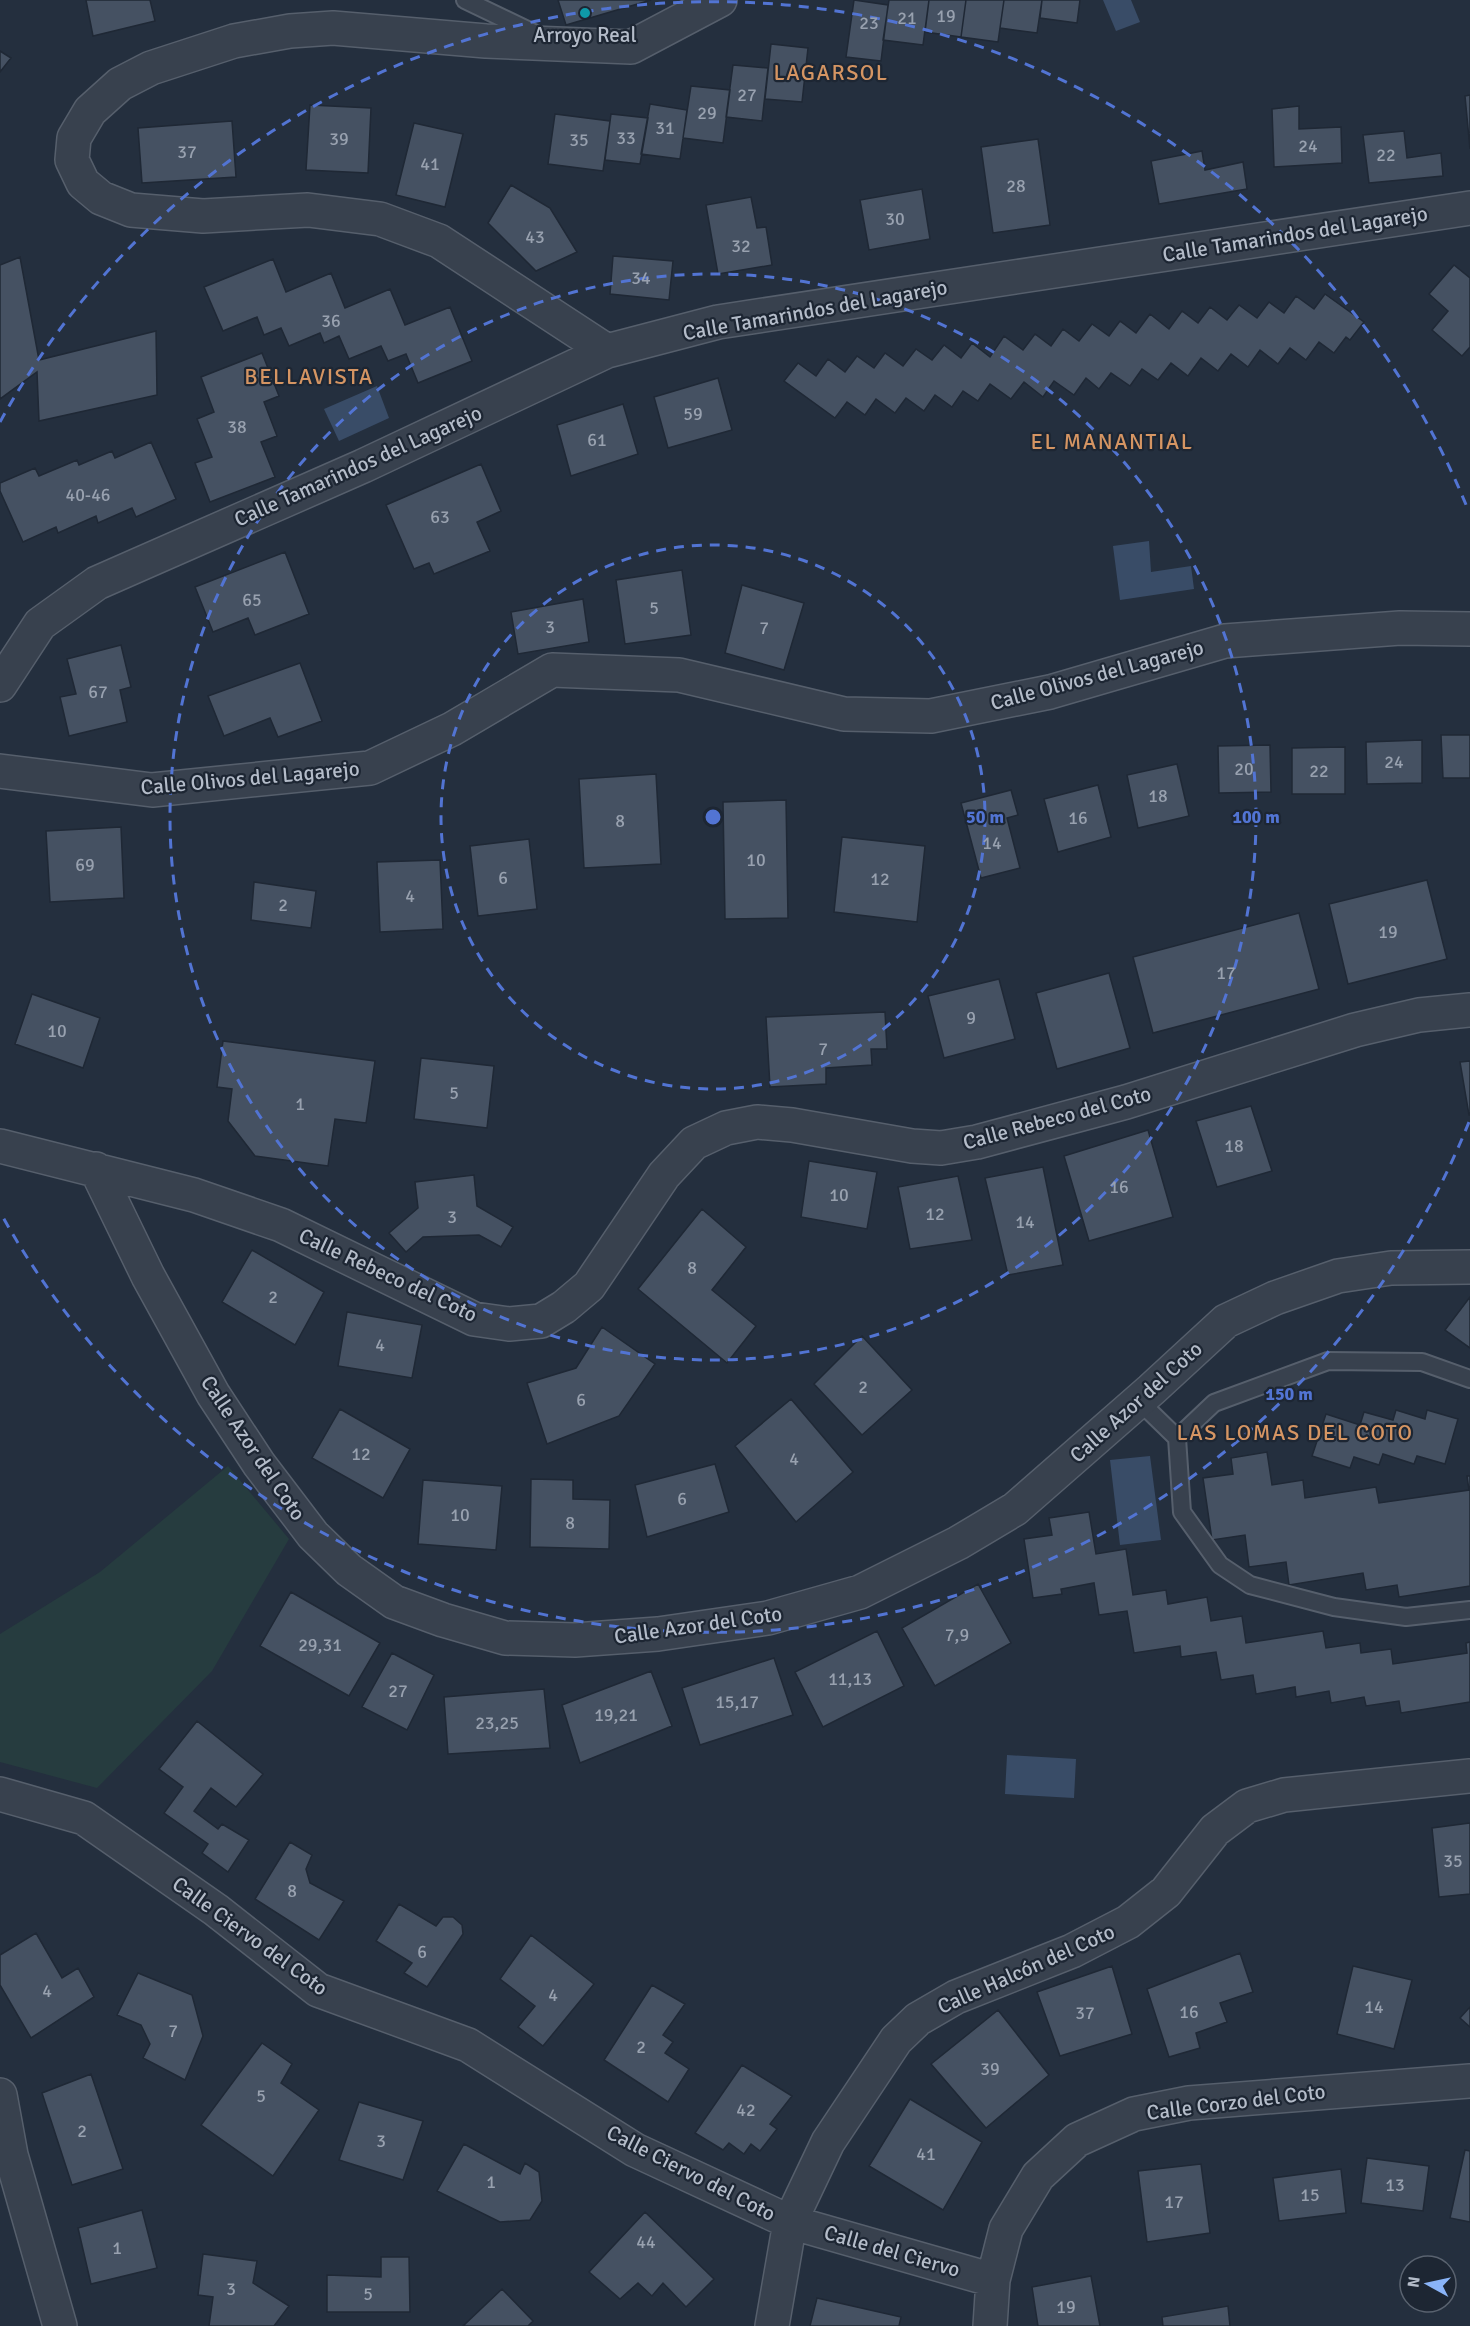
<svg xmlns="http://www.w3.org/2000/svg" width="1470" height="2326" font-family="Signika,sans-serif">
<rect width="100%" height="100%" fill="#242f3e"/>
<path fill="#263c3f" d="M228 1466 289 1539 212 1671 97 1788 0 1762V1634L100 1572Z"/>
<path fill="#394c67" d="M1103 0H1131L1140 22 1116 31Z
M377 386 389 418 339 441 324 409Z
M1149 541 1151 572 1191 566 1194 589 1120 600 1113 546Z
M1150 1456 1161 1540 1120 1545 1110 1460Z
M1007 1755 1076 1759 1074 1798 1005 1794Z"/>
<path fill="#455162" stroke="#1f2835" stroke-width="1.5" d="M86 0H150L155 21 93 36Z
M558 0H651L566 25Z
M854 0 888 5 881 61 846 57Z
M889 0H929L923 45 883 40Z
M929 0H966L961 37 925 32Z
M966 0H1004L998 42 961 37Z
M1004 0H1042L1037 33 1000 28Z
M1042 0H1080L1077 23 1040 18Z
M771 44 808 48 802 102 765 99Z
M0 51 11 58 0 72Z
M733 65 768 68 762 121 726 117Z
M691 86 730 90 723 143 683 138Z
M1470 95V149L1465 96Z
M650 104 687 110 680 159 641 154Z
M310 105 371 108 368 173 306 170Z
M1299 106V129L1341 127 1342 163 1274 167 1272 109Z
M555 114 610 121 603 171 548 164Z
M611 114 648 118 640 164 605 160Z
M232 121 236 177 142 183 138 128Z
M414 123 463 134 445 207 396 195Z
M1404 131 1407 158 1441 153 1443 176 1369 183 1363 135Z
M1038 139 1050 225 993 233 981 147Z
M1202 151 1205 170 1243 162 1247 189 1159 204 1151 161Z
M511 185 550 208 577 252 536 271 488 223Z
M922 189 930 239 869 250 860 200Z
M751 197 757 228 766 227 772 265 718 274 706 205Z
M613 256 673 261 669 300 610 294Z
M20 257 39 360 156 331 157 395 39 421 37 372 0 399V265Z
M273 259 286 292 331 273 345 308 390 289 405 325 450 307 472 361 418 383 406 354 388 361 381 346 349 359 339 336 324 343 320 333 289 346 281 328 264 335 257 317 223 331 204 287Z
M1454 265 1470 278V347L1462 356 1432 330 1448 311 1429 294Z
M1325 294 1364 322 1350 340 1346 337 1334 353 1319 342 1306 360 1290 348 1278 364 1260 350 1248 367 1231 354 1218 371 1201 358 1188 376 1171 363 1158 380 1142 369 1130 386 1111 373 1099 389 1086 378 1074 395 1054 381 1043 397 1024 382 1011 399 990 384 978 401 963 391 952 407 935 395 924 411 906 398 895 413 876 399 865 415 847 402 835 418 784 381 798 363 816 376 828 359 845 372 857 356 874 368 885 353 903 366 916 349 932 360 944 345 961 358 972 343 990 357 1004 336 1023 350 1035 334 1051 346 1063 329 1079 341 1092 324 1109 336 1120 321 1136 333 1150 314 1169 329 1182 311 1198 323 1210 307 1227 320 1239 305 1257 318 1269 302 1284 313 1296 296 1314 309Z
M262 353 279 396 264 402 277 436 261 442 275 477 210 502 195 463 212 457 197 419 214 412 201 377Z
M718 378 732 430 668 448 654 397Z
M623 404 638 454 571 476 557 425Z
M151 442 176 499 136 517 132 508 98 523 96 516 58 533 56 527 23 542 0 491V483L35 468 39 476 77 460 79 465 112 451 115 458Z
M481 464 501 511 477 522 490 551 434 574 429 563 414 569 386 505Z
M285 552 309 614 255 635 248 618 213 632 195 587Z
M682 570 691 635 625 644 616 580Z
M742 585 804 603 784 670 725 653Z
M583 599 589 642 518 654 511 612Z
M121 645 131 687 120 690 127 722 69 736 60 697 76 694 67 659Z
M300 663 322 721 278 737 270 718 224 736 208 696Z
M1441 735H1470V778H1443Z
M1422 740V783L1367 784 1366 742Z
M1270 745 1271 792 1219 793 1218 746Z
M1345 747V794H1292V748Z
M1177 764 1189 816 1138 828 1127 775Z
M656 774 661 864 584 868 579 779Z
M1098 785 1111 837 1058 852 1044 799Z
M1011 790 1018 815 1007 818 1020 868 981 878 961 803Z
M786 800 788 918 725 919 723 802Z
M121 827 124 898 50 902 46 831Z
M842 837 925 846 917 922 834 912Z
M529 839 537 909 478 916 470 846Z
M440 860 443 929 380 932 377 862Z
M1427 880 1447 959 1348 984 1329 904Z
M254 882 316 891 311 928 251 920Z
M1299 913 1319 989 1153 1033 1133 957Z
M1109 973 1130 1048 1057 1069 1036 993Z
M999 979 1015 1039 944 1058 928 996Z
M32 994 100 1018 83 1068 15 1044Z
M885 1012 887 1049H871L872 1065 826 1068V1084L770 1087 766 1017Z
M223 1041 375 1061 366 1123 335 1119 328 1166 255 1156 228 1121 232 1089 217 1087Z
M421 1058 494 1066 487 1128 414 1119Z
M1470 1061V1115H1469L1460 1062Z
M1251 1106 1272 1171 1217 1187 1196 1121Z
M1148 1130 1173 1217 1089 1241 1064 1156Z
M809 1161 877 1172 867 1229 801 1217Z
M1043 1167 1063 1265 1008 1275 985 1178Z
M474 1175 477 1206 513 1227 501 1247 479 1235 423 1237 406 1252 389 1233 418 1208 415 1182Z
M958 1176 972 1240 910 1249 898 1187Z
M702 1209 746 1247 712 1290 756 1326 727 1363 638 1289Z
M252 1250 324 1292 295 1345 222 1302Z
M1470 1297V1348L1445 1330Z
M347 1312 422 1325 412 1378 338 1366Z
M602 1327 655 1364 619 1416 547 1444 527 1383 576 1368Z
M862 1336 912 1390 862 1435 814 1384Z
M791 1399 853 1472 796 1522 735 1446Z
M340 1409 410 1449 383 1498 312 1458Z
M1396 1410 1425 1419 1427 1410 1458 1419 1445 1464 1417 1456 1414 1464 1383 1454 1379 1465 1354 1457 1350 1468 1312 1456 1326 1414 1360 1425 1364 1412 1393 1420Z
M1267 1452 1272 1485 1303 1480 1305 1498 1376 1487 1379 1503 1469 1490 1467 1476H1470V1586L1399 1597 1397 1585 1366 1590 1363 1573 1289 1585 1286 1562 1249 1567 1245 1535 1212 1540 1203 1478 1233 1474 1231 1458Z
M715 1464 729 1512 647 1537 635 1485Z
M531 1479 573 1480V1499L610 1500 609 1549 530 1547Z
M423 1480 502 1486 496 1550 418 1544Z
M1089 1512 1096 1554 1126 1549 1133 1595 1166 1590 1168 1604 1207 1597 1211 1621 1242 1616 1246 1643 1323 1631 1326 1648 1360 1643 1361 1653 1391 1649 1393 1664 1467 1653 1466 1643 1470 1642V1702L1401 1713 1399 1701 1366 1706 1364 1697 1331 1703 1329 1691 1296 1697 1295 1687 1256 1694 1253 1675 1221 1680 1216 1652 1181 1657 1180 1646 1134 1653 1127 1611 1099 1615 1094 1583 1061 1589 1062 1594 1033 1598 1024 1539 1052 1535 1049 1518Z
M978 1584 1011 1643 935 1686 902 1628Z
M291 1592 380 1643 349 1696 260 1646Z
M877 1631 904 1686 823 1727 795 1672Z
M392 1653 434 1675 407 1730 362 1707Z
M774 1658 793 1715 700 1745 682 1688Z
M651 1671 672 1726 580 1763 562 1705Z
M544 1689 550 1748 448 1754 444 1697Z
M197 1721 263 1774 236 1807 211 1788 194 1811 218 1829 222 1824 249 1840 228 1872 202 1853 208 1844 164 1813 183 1787 159 1769Z
M1470 1823V1894L1439 1897 1432 1828Z
M290 1842 312 1855 306 1869 310 1883 344 1901 319 1940 255 1899Z
M399 1904 436 1926 443 1917H453L462 1925 463 1934 427 1987 404 1973 412 1963 376 1941Z
M36 1933 62 1978 78 1968 94 1997 31 2038 0 1985V1955Z
M531 1935 594 1984 543 2046 518 2027 535 2006 500 1979Z
M1240 1953 1253 1992 1220 2003 1227 2022 1196 2033 1200 2048 1169 2057 1147 1989Z
M1112 1966 1132 2034 1060 2056 1037 1992Z
M1353 1966 1412 1980 1394 2049 1337 2034Z
M138 1973 192 1995 203 2036 185 2080 143 2058 150 2044 141 2025 117 2015Z
M652 1985 685 2004 663 2035 673 2042 665 2053 689 2069 668 2102 604 2060Z
M1470 2007V2027L1460 2018Z
M998 2010 1049 2075 986 2128 931 2064Z
M262 2043 292 2064 281 2083 319 2110 273 2176 201 2125Z
M742 2065 792 2096 770 2124 777 2129 760 2151 751 2144 744 2154 729 2143 723 2150 695 2133Z
M91 2074 123 2169 72 2185 42 2093Z
M910 2099 982 2142 943 2210 869 2166Z
M359 2102 423 2121 403 2180 339 2160Z
M464 2144 520 2174 525 2163 539 2172 542 2201 530 2220 500 2222 437 2191Z
M1465 2150 1470 2151V2222L1450 2218Z
M1367 2158 1429 2166 1423 2211 1361 2203Z
M1201 2164 1210 2233 1147 2242 1138 2171Z
M1341 2169 1346 2213 1279 2221 1273 2178Z
M142 2210 157 2268 91 2284 78 2228Z
M645 2212 714 2279 686 2307 663 2283 652 2296 638 2283 620 2299 589 2272Z
M203 2254 257 2261 253 2283 289 2306 274 2326H209L213 2297 198 2295Z
M381 2257H409L410 2312H327V2275L381 2277Z
M1091 2276 1100 2326H1038L1032 2287Z
M502 2289 533 2321 528 2326H463Z
M817 2298 901 2317 899 2326H810Z
M1228 2306 1230 2326H1163L1162 2317Z"/>
<g fill="none" stroke-linecap="round" stroke-linejoin="round">
<g stroke="#565f6c" stroke-width="20">
<path id="service" d="M465 0 540 36
M1139 1401 1177 1438 1182 1512 1220 1565 1250 1585 1334 1607 1406 1617 1470 1610
M1177 1438 1214 1403 1328 1361 1422 1362 1470 1379"/>
</g>
<g stroke="#565f6c" stroke-width="36">
<path id="minor" d="M607 351 439 241 380 219 308 210 203 216 131 210 101 198 83 183 72 160 74 138 90 111 120 84 151 68 234 41 290 31 333 28 486 41 631 47 720 0
M0 685 40 624 97 583 363 466 607 351 718 322 1470 208
M0 771 152 790 370 768 452 729 552 670 679 675 844 714 931 716 1050 692 1225 641 1400 628 1470 629
M0 1146 194 1195 281 1225 474 1319 509 1324 541 1321 564 1307 589 1286 664 1175 694 1143 726 1128 757 1122 792 1125 912 1146 941 1148 977 1142 1126 1102 1355 1030 1419 1015 1470 1010
M96 1169 148 1276 213 1394 259 1464 313 1535 349 1570 394 1602 443 1620 505 1638 575 1640 658 1634 768 1618 860 1592 958 1543 1015 1509 1151 1390 1226 1321 1275 1298 1338 1276 1391 1268 1470 1267
M0 1794 84 1818 216 1910 318 1990 468 2045 635 2150 790 2222 993 2280
M0 2095 11 2155 60 2326
M772 2326 790 2222 828 2142 896 2040 918 2019 956 1997 1072 1951 1128 1922 1166 1892 1215 1830 1247 1806 1284 1795 1470 1776
M990 2326 993 2280 1006 2229 1038 2176 1077 2140 1134 2114 1189 2103 1470 2081"/>
</g>
<use href="#service" stroke="#38414e" stroke-width="16"/>
<use href="#minor" stroke="#38414e" stroke-width="33"/>
</g>
<g fill="none" stroke="#5274d3" stroke-width="3" stroke-dasharray="10 8">
<circle cx="713" cy="817" r="272"/>
<circle cx="713" cy="817" r="543"/>
<path d="M1469 1122A815 815 0 0 1 0 1212M0 422A815 815 0 0 1 1469 512"/>
</g>
<circle fill="#0f9aa8" stroke="#1d2633" stroke-width="2" cx="585" cy="13" r="6"/>
<g text-anchor="middle" dominant-baseline="central" stroke-width="4.5" stroke-linejoin="round" paint-order="stroke">
<g font-size="18" fill="#98a1af">
<text x="946" y="16">19</text>
<text x="907" y="18">21</text>
<text x="869" y="23">23</text>
<text x="747" y="95">27</text>
<text x="707" y="113">29</text>
<text x="665" y="128">31</text>
<text x="626" y="138">33</text>
<text x="339" y="139">39</text>
<text x="579" y="140">35</text>
<text x="1308" y="146">24</text>
<text x="187" y="152">37</text>
<text x="1386" y="155">22</text>
<text x="430" y="164">41</text>
<text x="1016" y="186">28</text>
<text x="895" y="219">30</text>
<text x="535" y="237">43</text>
<text x="741" y="246">32</text>
<text x="641" y="278">34</text>
<text x="331" y="321">36</text>
<text x="693" y="414">59</text>
<text x="237" y="427">38</text>
<text x="597" y="440">61</text>
<text x="88" y="495">40-46</text>
<text x="440" y="517">63</text>
<text x="252" y="600">65</text>
<text x="654" y="608">5</text>
<text x="550" y="627">3</text>
<text x="764" y="628">7</text>
<text x="98" y="692">67</text>
<text x="1394" y="762">24</text>
<text x="1244" y="769">20</text>
<text x="1319" y="771">22</text>
<text x="1158" y="796">18</text>
<text x="1078" y="818">16</text>
<text x="620" y="821">8</text>
<text x="992" y="843">14</text>
<text x="756" y="860">10</text>
<text x="85" y="865">69</text>
<text x="503" y="878">6</text>
<text x="880" y="879">12</text>
<text x="410" y="896">4</text>
<text x="283" y="905">2</text>
<text x="1388" y="932">19</text>
<text x="1226" y="973">17</text>
<text x="971" y="1018">9</text>
<text x="57" y="1031">10</text>
<text x="823" y="1049">7</text>
<text x="454" y="1093">5</text>
<text x="300" y="1104">1</text>
<text x="1234" y="1146">18</text>
<text x="1119" y="1187">16</text>
<text x="839" y="1195">10</text>
<text x="935" y="1214">12</text>
<text x="452" y="1217">3</text>
<text x="1025" y="1222">14</text>
<text x="692" y="1268">8</text>
<text x="273" y="1297">2</text>
<text x="380" y="1345">4</text>
<text x="863" y="1387">2</text>
<text x="581" y="1400">6</text>
<text x="361" y="1454">12</text>
<text x="794" y="1459">4</text>
<text x="682" y="1499">6</text>
<text x="460" y="1515">10</text>
<text x="570" y="1523">8</text>
<text x="957" y="1635">7,9</text>
<text x="320" y="1645">29,31</text>
<text x="850" y="1679">11,13</text>
<text x="398" y="1691">27</text>
<text x="737" y="1702">15,17</text>
<text x="616" y="1715">19,21</text>
<text x="497" y="1723">23,25</text>
<text x="1453" y="1861">35</text>
<text x="292" y="1891">8</text>
<text x="422" y="1952">6</text>
<text x="47" y="1991">4</text>
<text x="553" y="1995">4</text>
<text x="1374" y="2007">14</text>
<text x="1189" y="2012">16</text>
<text x="1085" y="2013">37</text>
<text x="173" y="2031">7</text>
<text x="641" y="2047">2</text>
<text x="990" y="2069">39</text>
<text x="261" y="2096">5</text>
<text x="746" y="2110">42</text>
<text x="82" y="2131">2</text>
<text x="381" y="2141">3</text>
<text x="926" y="2154">41</text>
<text x="491" y="2182">1</text>
<text x="1395" y="2185">13</text>
<text x="1310" y="2195">15</text>
<text x="1174" y="2202">17</text>
<text x="646" y="2242">44</text>
<text x="117" y="2248">1</text>
<text x="231" y="2289">3</text>
<text x="368" y="2294">5</text>
<text x="1066" y="2307">19</text>
</g>
<g font-size="21" fill="#b4bcc9" stroke="#1d2633">
<text x="585" y="35">Arroyo Real</text>
</g>
<g font-size="21" fill="#b4bcc9" stroke="#1d2633">
<text transform="translate(1295 234) rotate(-9)">Calle Tamarindos del Lagarejo</text>
<text transform="translate(815 310) rotate(-10)">Calle Tamarindos del Lagarejo</text>
<text transform="translate(358 466) rotate(-24)">Calle Tamarindos del Lagarejo</text>
<text transform="translate(1097 675) rotate(-15)">Calle Olivos del Lagarejo</text>
<text transform="translate(250 778) rotate(-5)">Calle Olivos del Lagarejo</text>
<text transform="translate(1057 1118) rotate(-15)">Calle Rebeco del Coto</text>
<text transform="translate(388 1275) rotate(25)">Calle Rebeco del Coto</text>
<text transform="translate(1136 1402) rotate(-42)">Calle Azor del Coto</text>
<text transform="translate(253 1448) rotate(56)">Calle Azor del Coto</text>
<text transform="translate(698 1625) rotate(-8)">Calle Azor del Coto</text>
<text transform="translate(250 1936) rotate(36)">Calle Ciervo del Coto</text>
<text transform="translate(1026 1969) rotate(-24)">Calle Halcón del Coto</text>
<text transform="translate(1236 2102) rotate(-7)">Calle Corzo del Coto</text>
<text transform="translate(691 2173) rotate(27)">Calle Ciervo del Coto</text>
<text transform="translate(892 2251) rotate(16)">Calle del Ciervo</text>
</g>
<g font-size="22" letter-spacing="1.5" fill="#d59563" stroke="#1d2633">
<text x="831" y="72">LAGARSOL</text>
<text x="309" y="376">BELLAVISTA</text>
<text x="1112" y="441">EL MANANTIAL</text>
<text x="1295" y="1432">LAS LOMAS DEL COTO</text>
</g>
</g>
<circle cx="713" cy="817" r="9" fill="#5274d3" stroke="#1d2633" stroke-width="3"/>
<g font-size="18" text-anchor="middle" font-weight="bold" fill="#5274d3" stroke="#1d2633" stroke-width="4.5" stroke-linejoin="round" paint-order="stroke">
<text x="985" y="823">50 m</text>
<text x="1256" y="823">100 m</text>
<text x="1289" y="1400">150 m</text>
</g>
<g transform="translate(1428 2284) rotate(278)"><circle r="28" fill="#1d2633" stroke="#59626f" stroke-width="1.5"/>
<path d="M0-4.5L10 22L0 15L-10 22Z" fill="#8ab4f8"/>
<text y="-9" font-size="16" font-weight="bold" text-anchor="middle" fill="#b4bcc9">N</text>
</g>
</svg>
